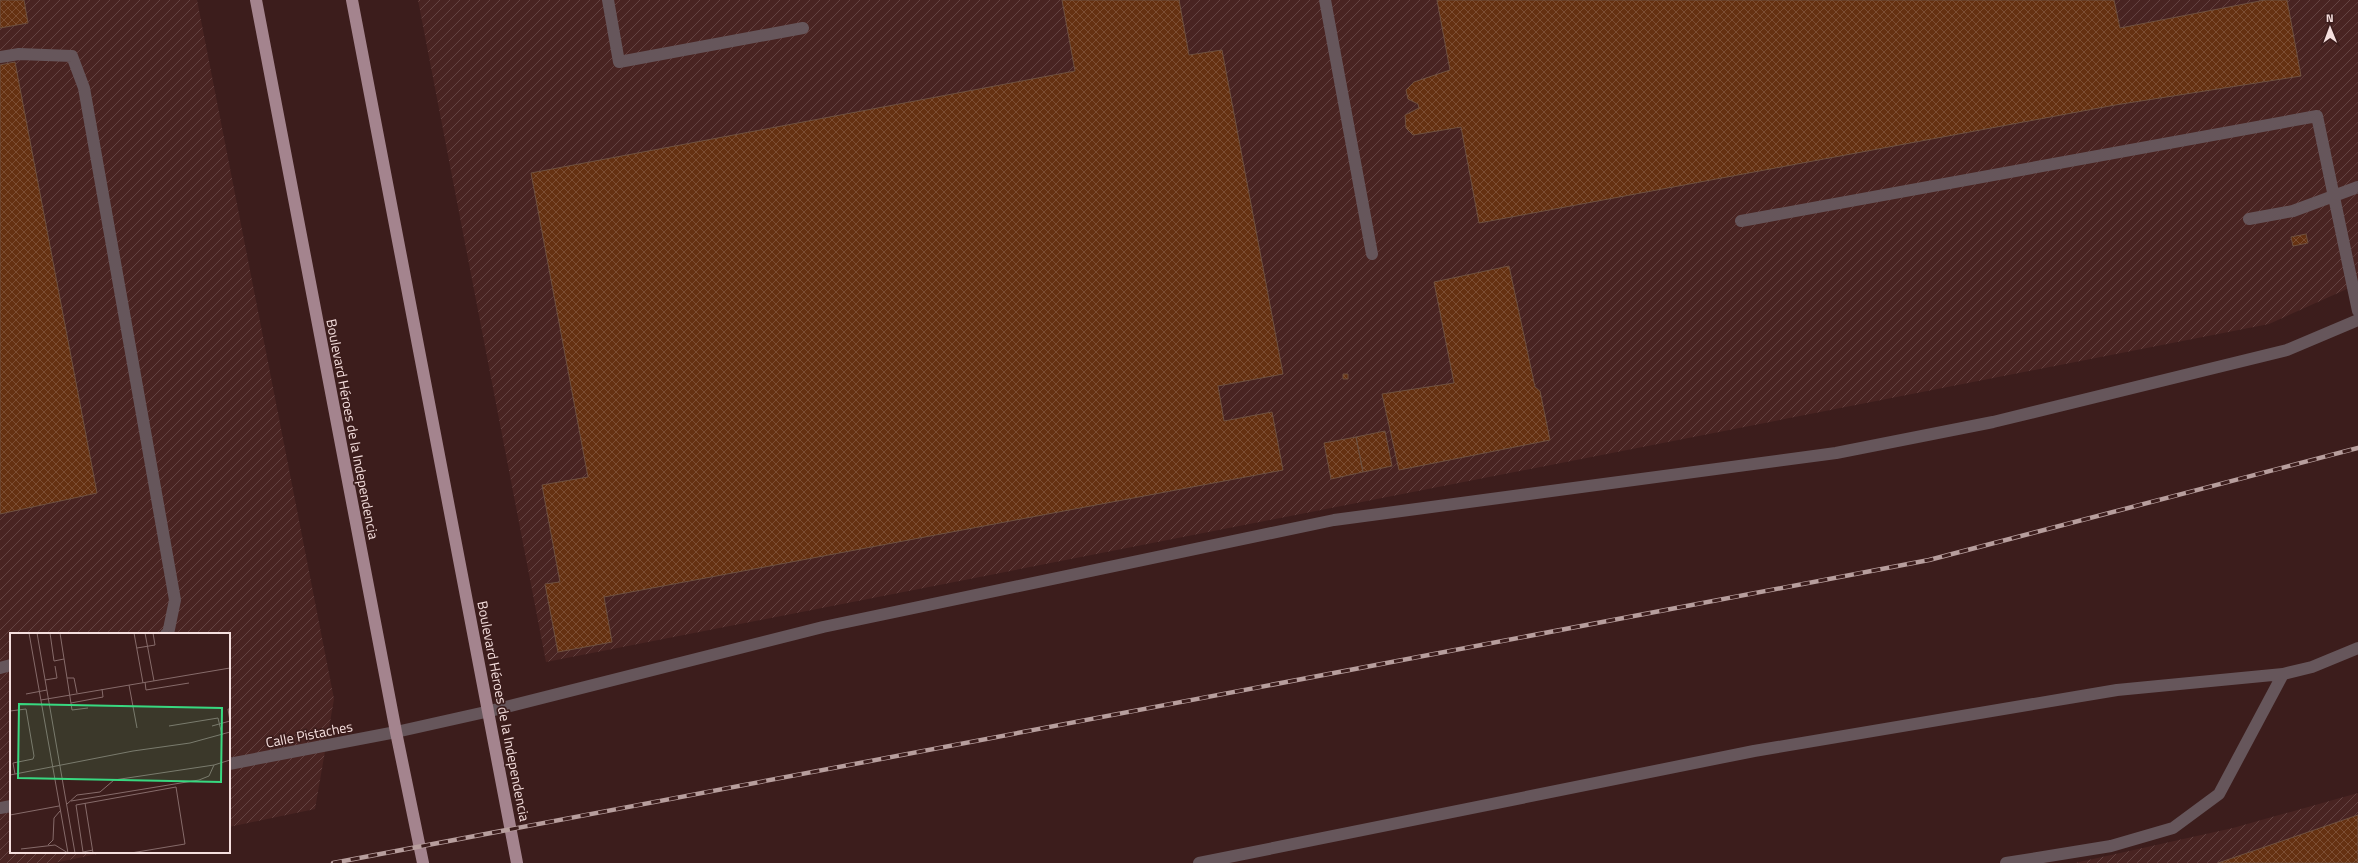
<svg xmlns="http://www.w3.org/2000/svg" width="2358" height="863" font-family="'Titillium Web',sans-serif">
<defs>
<pattern id="industrial-furrows" width="10" height="10" patternUnits="userSpaceOnUse"><rect width="10" height="10" fill="#492422"/><path d="M-1 1l2-2M0 10L10 0M9 11l2-2" fill="none" stroke="#644342"/></pattern>
<pattern id="building-cross-hatch" width="8" height="8" patternUnits="userSpaceOnUse"><rect width="8" height="8" fill="#653111"/><path d="M0 0l8 8M0 8l8-8" fill="none" stroke="#7c4e33"/></pattern>
</defs>
<rect width="100%" height="100%" fill="#3c1d1c"/>
<path fill="url(#industrial-furrows)" d="M0 0H197L334 699 315 809 229 827V634H11V852H107L54 863H0Z
M418 0H2358V284L2269 324 546 662Z
M2358 793V863H2075L2233 828Z"/>
<path fill="url(#building-cross-hatch)" stroke="#6f5140" d="M0 0H24L28 23 0 28Z
M1062 0H1179L1189 55 1222 50 1283 374 1218 386 1224 421 1272 412 1283 470 604 597 612 642 558 652 545 584 560 582 542 485 588 477 531 173 1075 71Z
M1437 0H2114L2120 28 2265 0H2287L2301 76 2115 105 1479 223 1461 127 1413 135 1406 128 1405 115 1419 108 1418 104 1408 99 1406 90 1414 82 1450 70Z
M15 62 97 493 0 514V65Z
M2306 234 2308 243 2293 246 2291 237Z
M1509 266 1535 387 1540 391 1550 440 1399 470 1382 394 1454 383 1434 282Z
M1343 374H1348V379H1343Z
M1385 431 1392 466 1363 472 1356 437Z
M1356 437 1363 472 1331 479 1324 443Z
M2358 815V863H2218Z"/>
<g fill="none" stroke-linecap="round" stroke-linejoin="round">
<path stroke="#66565b" stroke-width="12" d="M608 0 619 62 803 28
M1325 0 1372 254
M0 57 19 54 72 56 84 88 175 600 168 634H166
M2249 219 2293 211 2358 187
M1741 221 2317 116 2358 311
M0 668 11 665
M229 764 396 732 490 711 823 627 1334 520 1836 453 1993 422 2287 350 2358 320
M0 808 11 806"/>
<path stroke="#66565b" stroke-width="12" d="M1199 863 1754 751 2117 690 2283 674 2312 667 2358 648
M2006 863 2111 846 2173 828 2219 794 2283 674"/>
<path stroke="#a4848e" stroke-width="12" d="M256 0 396 732 423 863
M352 0 517 863"/>
<g stroke="#b79e9d" stroke-width="4.5">
<path id="rail" d="M333 863 1929 560 2358 448"/>
</g>
<use href="#rail" stroke="#3c1d1c" stroke-width="3" stroke-dasharray="9" stroke-linecap="butt"/>
</g>
<g text-anchor="middle" dominant-baseline="central" stroke-width="3.5" stroke-linejoin="round" paint-order="stroke">
<g font-size="14" fill="#f5dfde" stroke="#3c1d1c">
<text transform="translate(353 429) rotate(79)">Boulevard Héroes de la Independencia</text>
<text transform="translate(504 711) rotate(79)">Boulevard Héroes de la Independencia</text>
<text transform="translate(309 734) rotate(-11)">Calle Pistaches</text>
</g>
</g>
<g transform="translate(10 633)">
<rect width="220" height="220" fill="#3c1d1c"/>
<path fill="none" stroke="#866b6a" stroke-width="1" d="M19 0 58 220M27 0 65 220M40 0 44 28 54 26M50 0 62 77 78 75M124 0 133 50M135 0 144 48M127 15 145 12 143 0M57 45H64L67 60M35 47 47 45 45 33M135 49 136 57 179 50M119 52 127 95M16 61 37 57M31 67 220 35M61 70 93 64 92 56M0 78 16 76 24 123 23 126 3 130 5 141M220 88 218 76H220M159 93 208 85 212 102M202 93 220 88M0 142 123 118 180 110 220 99M61 168 189 147 199 143 204 132M75 170 83 220M57 171 67 162 90 159 104 147 204 132 220 127M0 182 49 173M38 212 43 207 44 185 50 178M11 216 45 212 58 220M83 217 73 219 66 172 166 154 175 211 121 220"/>
<path fill="#38d880" fill-opacity="0.15" stroke="#38d880" stroke-width="2" d="M9 71 212 75 211 149 8 145Z"/>
<rect width="220" height="220" fill="none" stroke="#f5dfde" stroke-width="2"/>
</g>
<g transform="translate(2330 28) rotate(359)" stroke="#3c1d1c" stroke-width="3" paint-order="stroke">
<path d="M0-3L7 15L0 10L-7 15Z" fill="#f5dfde"/>
<text y="-6" font-size="11" font-weight="bold" text-anchor="middle" fill="#f5dfde">N</text>
</g>
</svg>
